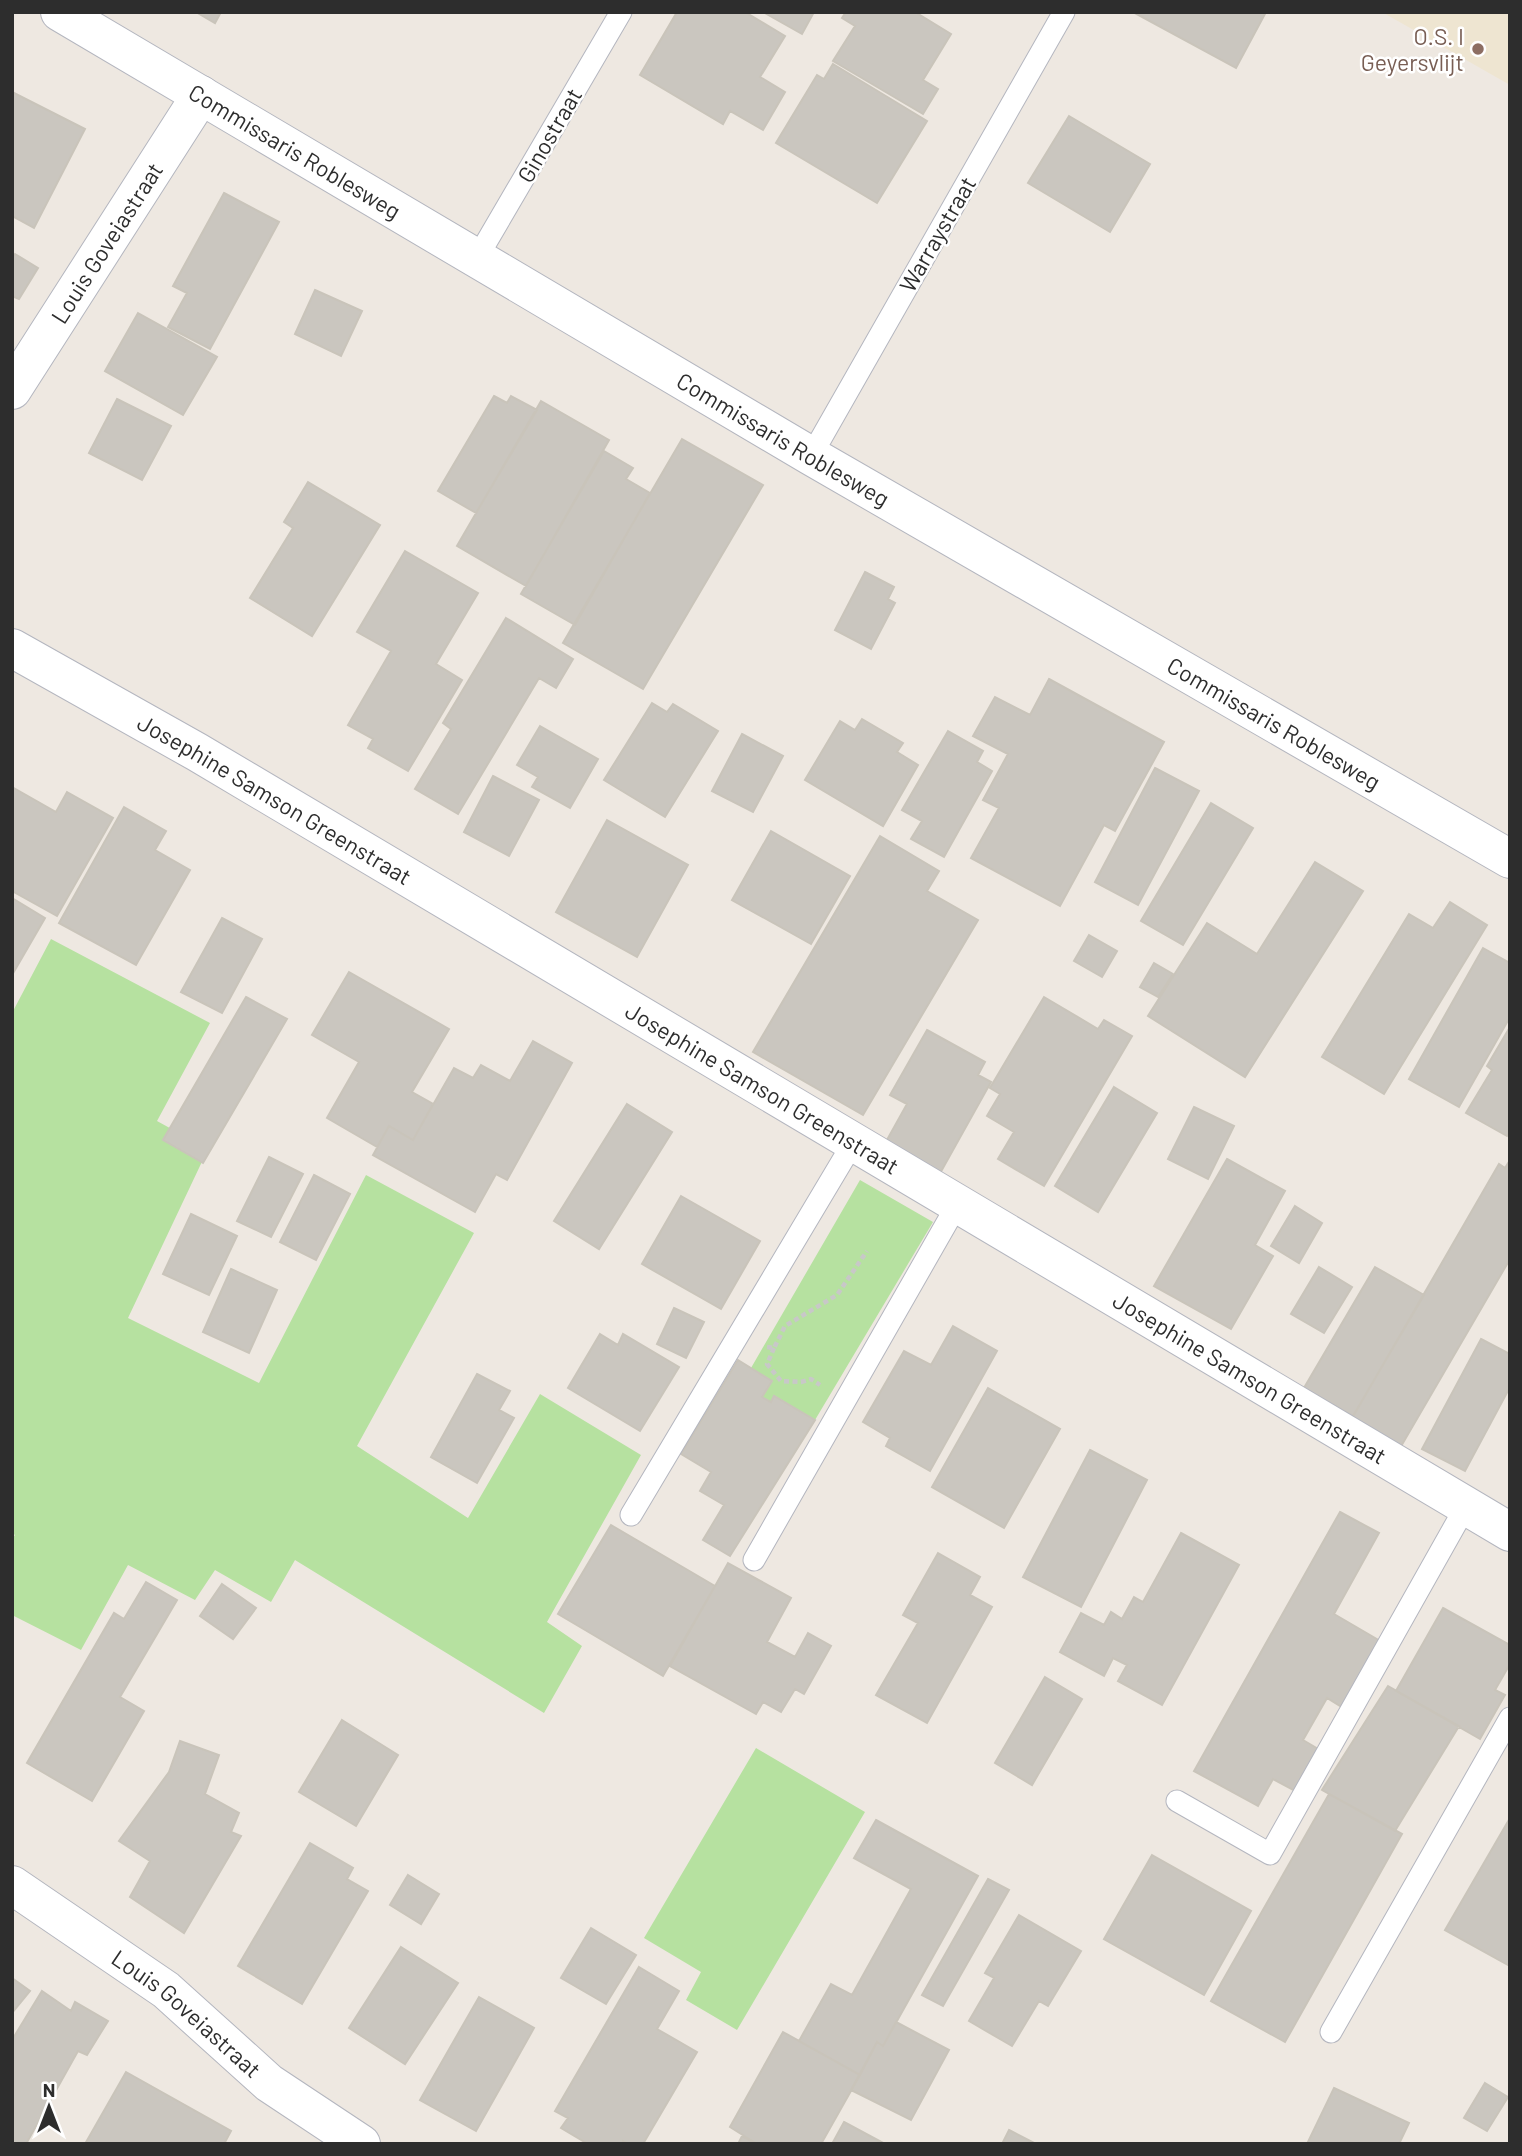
<svg xmlns="http://www.w3.org/2000/svg" width="1522" height="2156" font-family="Barlow,sans-serif">
<rect width="100%" height="100%" fill="#eee8e1"/>
<path fill="#eee5d1" d="M1382 12H1510V85Z"/>
<path fill="#b6e1a0" d="M51 939 210 1023 157 1121 208 1149 128 1318 259 1383 366 1175 474 1233 357 1446 468 1518 540 1394 641 1455 547 1622 582 1646 544 1713 295 1560 271 1602 215 1570 195 1600 128 1565 81 1650 12 1615V1539L15 1535 12 1533V1013Z
M860 1180 933 1222 815 1420 775 1396 771 1402 762 1397 751 1368Z
M756 1748 865 1812 737 2030 686 2000 701 1972 644 1938Z"/>
<path fill="#cac6bf" stroke="#c9c4ba" stroke-width="2" d="M196 12H221L215 23Z
M677 12H745L785 36 760 77 785 92 763 130 730 111 723 124 640 75Z
M763 12H814L802 34Z
M846 12H915L951 34 923 80 938 89 923 114 833 61 855 26 842 18Z
M1133 12H1266L1236 68Z
M833 64 927 121 877 203 776 143 817 75 824 79Z
M12 92 85 129 34 228 12 216Z
M1069 116 1150 164 1110 232 1028 183Z
M224 193 279 222 210 349 168 327 187 293 173 286Z
M15 254 38 268 19 299 12 296V258Z
M315 290 362 311 341 356 295 334Z
M138 313 217 357 183 415 105 371Z
M494 396 507 403 511 396 537 410 476 513 438 491Z
M117 399 171 426 142 480 89 453Z
M541 401 609 440 526 586 457 546Z
M682 439 763 485 643 689 563 643Z
M604 451 633 468 626 479 650 493 575 625 521 594Z
M308 482 380 525 312 636 250 598 293 528 284 522Z
M405 551 478 593 436 664 462 680 408 771 368 748 373 739 348 725 391 651 357 632Z
M865 572 894 587 888 599 895 603 871 649 835 630Z
M506 618 573 659 556 688 539 678 458 814 415 789 451 729 443 723Z
M1049 679 1164 742 1115 831 1104 825 1060 906 971 858 999 808 983 800 1008 754 973 736 995 697 1030 715Z
M652 703 667 712 673 704 718 731 665 817 604 780Z
M862 719 903 743 897 752 918 765 883 826 805 780 840 721 855 730Z
M540 726 598 759 570 808 532 787 538 777 517 765Z
M948 731 983 751 977 762 992 771 944 857 911 839 922 821 902 810Z
M742 734 783 756 753 812 712 791Z
M1155 768 1199 791 1138 905 1095 882Z
M493 776 539 800 509 856 464 832Z
M12 787 56 812 67 792 113 818 57 916 12 891Z
M1211 803 1253 828 1183 945 1141 921Z
M124 807 166 831 155 850 190 870 136 965 59 923Z
M607 820 688 865 637 957 556 912Z
M771 831 850 876 811 944 732 900Z
M880 836 939 871 927 891 978 920 863 1115 753 1052Z
M1315 862 1363 891 1245 1077 1148 1016 1207 923 1257 954Z
M12 898 45 918 12 975Z
M1450 902 1487 925 1384 1094 1322 1057 1409 914 1433 928Z
M222 918 262 939 222 1013 181 992Z
M1089 935 1117 951 1102 977 1074 961Z
M1483 948 1510 963V1017L1459 1107 1409 1079Z
M1154 963 1173 974 1158 997 1140 987Z
M349 972 449 1029 412 1092 433 1104 413 1140 389 1126 377 1147 327 1118 359 1062 312 1035Z
M246 997 287 1019 203 1163 163 1140Z
M1044 997 1098 1029 1104 1020 1132 1036 1044 1186 998 1159 1014 1132 987 1116 1000 1094 990 1088Z
M1510 1027V1131L1507 1136 1466 1113 1492 1070 1487 1066Z
M927 1030 985 1062 978 1075 991 1082 938 1177 883 1147 907 1104 890 1095Z
M533 1041 572 1063 507 1180 496 1174 475 1212 373 1155 389 1126 413 1140 454 1068 473 1078 481 1065 510 1081Z
M1114 1087 1157 1113 1098 1212 1055 1186Z
M627 1104 672 1132 599 1249 554 1221Z
M1194 1107 1234 1126 1208 1179 1168 1159Z
M269 1157 303 1174 271 1237 237 1221Z
M1227 1159 1285 1191 1255 1245 1273 1256 1231 1329 1154 1286Z
M1510 1160V1259L1396 1455 1347 1427 1499 1164 1505 1168Z
M314 1175 350 1194 316 1260 280 1242Z
M681 1196 760 1241 721 1309 642 1264Z
M1295 1206 1322 1223 1299 1263 1271 1246Z
M191 1214 237 1236 209 1295 163 1274Z
M1319 1267 1352 1287 1324 1333 1291 1314Z
M1375 1267 1424 1295 1353 1416 1304 1388Z
M231 1269 277 1290 249 1353 203 1332Z
M674 1308 704 1322 686 1358 657 1344Z
M953 1326 997 1351 930 1471 886 1446 890 1438 863 1422 904 1351 931 1365Z
M600 1334 618 1345 623 1334 679 1367 640 1431 568 1388Z
M1481 1339 1510 1354V1387L1465 1471 1422 1449Z
M738 1360 772 1381 762 1397 771 1402 774 1396 815 1420 730 1556 703 1540 724 1505 700 1491 711 1472 681 1454Z
M477 1374 510 1391 499 1410 514 1418 477 1483 431 1457Z
M988 1388 1060 1429 1004 1528 932 1487Z
M1090 1450 1147 1480 1081 1607 1023 1577Z
M1340 1512 1379 1533 1334 1614 1382 1642 1345 1709 1327 1698 1303 1740 1320 1750 1297 1792 1273 1779 1258 1806 1194 1771Z
M611 1525 715 1586 663 1676 558 1614Z
M1181 1533 1239 1565 1162 1705 1118 1681 1127 1665 1113 1658 1104 1676 1060 1652 1081 1613 1104 1625 1111 1612 1122 1619 1134 1597 1143 1602Z
M938 1553 980 1577 970 1595 992 1607 927 1723 876 1695 918 1623 903 1615Z
M728 1563 791 1598 767 1642 795 1657 808 1633 831 1646 804 1694 795 1689 781 1712 763 1702 756 1714 670 1666Z
M146 1582 177 1600 120 1697 144 1711 92 1801 27 1763 114 1613 124 1619Z
M222 1584 256 1608 233 1639 200 1616Z
M1443 1608 1510 1645V1664L1495 1690 1505 1695 1480 1739 1396 1691Z
M1045 1677 1082 1699 1032 1785 995 1763Z
M1388 1686 1459 1726 1395 1831 1322 1790Z
M342 1720 398 1755 356 1826 299 1792Z
M180 1741 219 1755 205 1794 239 1813 231 1832 241 1836 184 1933 130 1897 150 1861 119 1841 169 1772Z
M1329 1794 1402 1834 1285 2042 1211 2001Z
M1510 1818V1966L1445 1930Z
M876 1820 978 1876 883 2046 877 2042 860 2075 799 2041 831 1984 852 1995 911 1889 854 1858Z
M310 1843 353 1868 347 1879 368 1891 302 2004 238 1966Z
M1152 1855 1251 1911 1204 1995 1104 1939Z
M408 1875 439 1894 421 1924 390 1905Z
M988 1879 1009 1890 943 2006 922 1995Z
M1019 1915 1081 1951 1048 2006 1039 2001 1012 2046 969 2021 994 1978 985 1973Z
M591 1928 636 1955 606 2004 561 1978Z
M401 1947 458 1983 405 2064 349 2028Z
M639 1967 679 1991 657 2029 697 2052 643 2144H628L623 2141 622 2144H588L561 2128 568 2118 555 2111Z
M12 1978 30 1991 12 2013Z
M42 1991 71 2011 75 2002 108 2021 87 2055 78 2051 26 2144H12V2040Z
M479 1997 534 2028 476 2131 420 2100Z
M896 2022 949 2050 911 2120 851 2090 877 2042 883 2046Z
M783 2032 860 2075 821 2144H757L730 2127Z
M126 2072 231 2131 224 2144H85Z
M1485 2083 1508 2097 1487 2131 1464 2118Z
M1334 2088 1409 2123 1399 2144H1307Z
M844 2122 885 2144H832Z
M1009 2130 1036 2144H1002Z
M742 2136 757 2144H738Z"/>
<g fill="none" stroke-linecap="round" stroke-linejoin="round">
<g stroke="#b4b6bf" stroke-width="23">
<path id="lane" d="M477 258 621 12
M811 456 1064 12
M631 1515 853 1143
M754 1560 957 1205
M1177 1801 1270 1854 1466 1506
M1331 2032 1510 1718"/>
</g>
<g stroke="#b4b6bf" stroke-width="40">
<g id="street">
<path id="s1" d="M60 12 811 456 1510 859"/>
<path id="s2" d="M12 390 201 95"/>
<path id="s3" d="M12 648 197 752 1510 1532"/>
<path id="s4" d="M12 1885 166 1990 269 2083 361 2144"/>
</g>
</g>
<path stroke="#c8c8c8" stroke-width="4.5" stroke-dasharray="5 3.5" stroke-linecap="butt" d="M767 1347 774 1348 785 1326 837 1295 867 1251
M774 1348 767 1364 781 1381 801 1382 811 1379 820 1385"/>
<use href="#lane" stroke="#fff" stroke-width="21"/>
<use href="#street" stroke="#fff" stroke-width="38"/>
</g>
<circle fill="#8d6e63" stroke="#fff" stroke-width="2.5" cx="1478" cy="49" r="7"/>
<g text-anchor="middle" dominant-baseline="central" stroke-width="5" stroke-linejoin="round" paint-order="stroke">
<g font-size="23" fill="#785e54" stroke="#fff" text-anchor="end">
<text x="1464" y="36">O.S. I<tspan x="1464" dy="26">Geyersvlijt</tspan></text>
</g>
<g font-size="23" fill="#2d2d2d" stroke="#fff">
<text transform="translate(549 135) rotate(-60)">Ginostraat</text>
<text stroke="none"><textPath href="#s1" startOffset="273">Commissaris Roblesweg</textPath></text>
<text transform="translate(937 234) rotate(-60)">Warraystraat</text>
<text stroke="none"><textPath href="#s2" startOffset="175">Louis Goveiastraat</textPath></text>
<text stroke="none"><textPath href="#s1" startOffset="840">Commissaris Roblesweg</textPath></text>
<text stroke="none"><textPath href="#s1" startOffset="1407">Commissaris Roblesweg</textPath></text>
<text stroke="none"><textPath href="#s3" startOffset="303">Josephine Samson Greenstraat</textPath></text>
<text stroke="none"><textPath href="#s3" startOffset="870">Josephine Samson Greenstraat</textPath></text>
<text stroke="none"><textPath href="#s3" startOffset="1437">Josephine Samson Greenstraat</textPath></text>
<text stroke="none"><textPath href="#s4" startOffset="217">Louis Goveiastraat</textPath></text>
</g>
</g>
<rect width="1522" height="2156" fill="none" stroke="#2d2d2d" stroke-width="28"/>
<g transform="translate(49 2107)" stroke="#ffffff" stroke-width="5" paint-order="stroke">
<path d="M0-5L12 26L0 18L-12 26Z" fill="#2d2d2d"/>
<text y="-10" font-size="19" font-weight="bold" text-anchor="middle" fill="#2d2d2d">N</text>
</g>
</svg>
